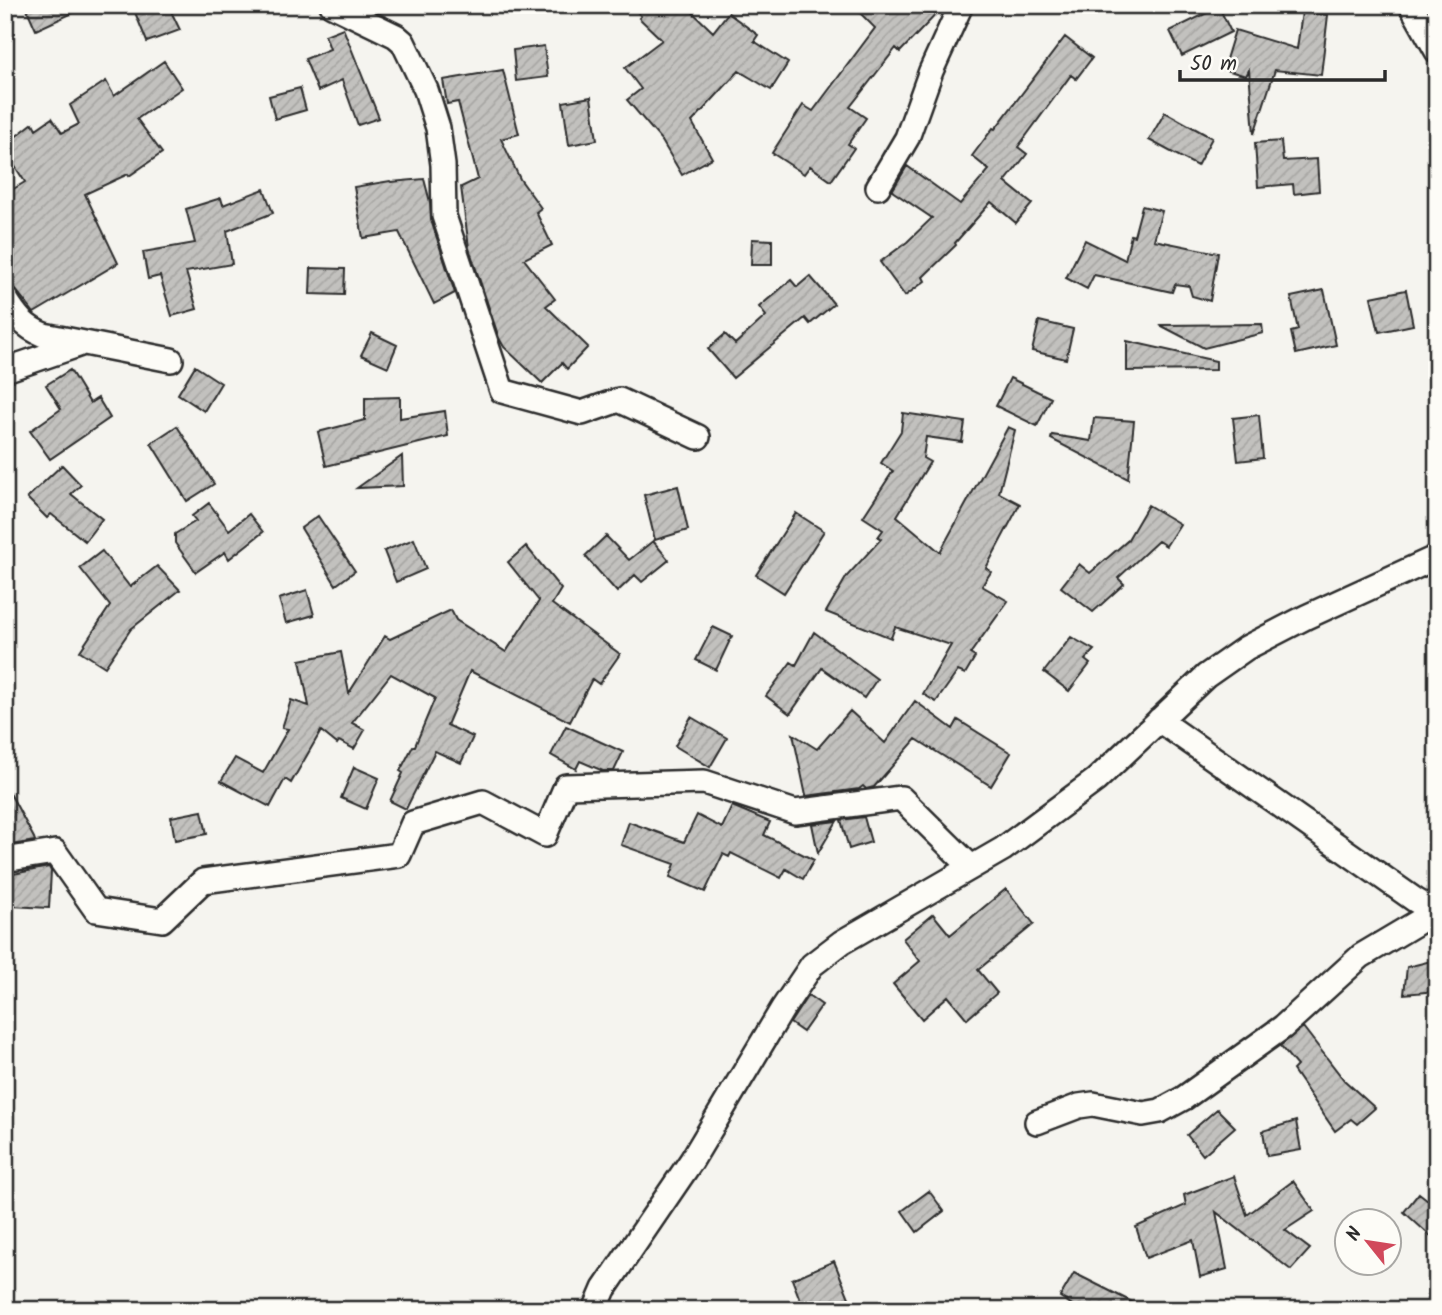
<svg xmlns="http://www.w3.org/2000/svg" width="1442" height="1315" font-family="Kalam,sans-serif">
<defs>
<pattern id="building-hatch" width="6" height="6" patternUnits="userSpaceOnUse" patternTransform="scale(1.75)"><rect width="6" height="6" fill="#c2c1be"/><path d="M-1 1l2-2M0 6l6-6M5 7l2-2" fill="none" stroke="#a7a6a3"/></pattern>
</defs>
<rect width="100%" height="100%" fill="#f5f4ef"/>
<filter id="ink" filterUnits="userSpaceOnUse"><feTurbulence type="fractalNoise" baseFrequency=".0143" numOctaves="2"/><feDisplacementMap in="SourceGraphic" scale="14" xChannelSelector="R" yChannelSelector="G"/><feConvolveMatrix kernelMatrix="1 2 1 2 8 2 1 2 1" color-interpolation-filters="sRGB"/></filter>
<g filter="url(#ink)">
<path fill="url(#building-hatch)" stroke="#2b2b2b" stroke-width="2" d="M25 5H90L36 30Z
M132 5H168L180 30 147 42Z
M631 5H685L713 32 728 13 758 35 754 41 788 63 771 90 739 71 692 122 712 158 682 175 662 141 627 100 641 89 625 68 662 40 639 18 641 16Z
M852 5H945L900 52 896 48 850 107 866 118 848 144 854 148 831 181 810 166 804 174 772 153 803 105 813 111 875 28Z
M1219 7 1231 32 1182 56 1170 31Z
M1302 12 1328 15 1321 75 1275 70 1254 134 1249 70 1246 76 1223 69 1235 30 1297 49Z
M343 28 379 118 358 125 342 80 318 91 305 59 330 49 325 35Z
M1065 37 1092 58 1076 79 1071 75 1018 147 1027 154 1005 182 1032 204 1016 223 991 202 955 243 956 245 923 277 925 281 905 296 880 262 907 242 932 218 892 191 907 166 960 204 989 170 972 156 993 128 995 129Z
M544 46 548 77 516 81 513 50Z
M164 61 182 88 137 119 162 153 129 176 128 174 85 194 118 263 34 313 16 290 5 284V194L25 182 5 151V145L33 123 36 129 52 118 62 133 79 124 70 105 106 81 114 96Z
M503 70 519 134 501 139 520 179 541 208 536 212 552 245 524 259 555 299 546 306 588 347 567 369 562 363 542 383 504 347 499 338 469 248 461 187 478 179 458 102 447 104 443 80Z
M300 88 306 110 275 119 269 96Z
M591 97 597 140 569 145 563 102Z
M1165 112 1212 138 1197 166 1149 140Z
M1281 141 1283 161 1317 159 1319 191 1294 194 1293 184 1258 187 1255 143Z
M424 179 430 202 431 220 455 293 434 304 399 232 363 238 354 187 390 181 391 182Z
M264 189 273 213 227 231 232 264 186 272 197 309 172 316 160 276 148 279 143 252 195 243 186 209 221 198 223 205Z
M1142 206 1162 211 1154 240 1218 253 1210 301 1192 296 1189 286 1175 284 1172 292 1094 275 1087 289 1066 278 1085 240 1125 260 1131 235 1134 236Z
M752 239 772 240V265H751Z
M311 268 345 269 344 295 310 294Z
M810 276 834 304 810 324 805 318 733 378 708 349 725 334 735 344 766 316 759 307 791 280 797 287Z
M1324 290 1336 345 1296 354 1291 332 1298 330 1291 297Z
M1406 290 1413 325 1379 332 1371 297Z
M1039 321 1073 329 1066 359 1032 351Z
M1262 324 1263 333 1204 348 1160 325Z
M372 333 397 345 388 367 361 355Z
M1127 341 1216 361V370L1127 371Z
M195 366 221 383 204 411 178 394Z
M70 370 90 403 98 398 110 418 50 459 30 431 61 409 46 385Z
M1010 378 1051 398 1037 426 996 406Z
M400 397V418L445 411 448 436 326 466 318 432 365 420V398Z
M903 413 965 422 962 442 926 437 923 458 930 462 897 516 940 552 1008 427 1015 430 999 493 1020 504 986 568 991 572 982 586 1008 601 970 654 975 657 965 674 958 671 936 702 923 694 951 645 895 627 891 638 826 612 847 576 881 539 878 537 883 530 863 517 893 471 881 463 901 431Z
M1259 415 1263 458 1238 461 1233 418Z
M1094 418 1134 421 1128 479 1051 439 1052 435 1091 441Z
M177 426 214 484 187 501 151 443Z
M402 456 403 486 357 488Z
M62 465 81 485 71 494 102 519 85 541 51 514 47 518 27 498Z
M678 486 688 530 655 540 644 495Z
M209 503 229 530 249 514 263 532 229 559 225 552 196 572 175 543V534L196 521 192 516Z
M1148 505 1180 524 1166 546 1158 541 1118 578 1124 584 1093 612 1061 587 1079 564 1090 573 1127 541Z
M796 513 824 531 784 593 756 575Z
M318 516 355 571 336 585 301 528Z
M606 536 629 560 653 541 669 560 642 582 635 575 617 592 585 556Z
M414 539 426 569 396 582 384 551Z
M526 546 561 589 552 604 620 654 599 684 592 679 570 722 470 671 447 725 473 737 461 763 435 751 406 809 390 801 403 773 400 771 413 746H415L435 698 391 674 352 723 365 730 354 749 339 741 337 744 321 731 291 783 285 779 270 807 221 781 235 758 263 773 288 729 282 728 291 700 309 706 300 660 341 652 349 693 385 636 390 639 451 610 456 620 506 652 539 601 508 562Z
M102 551 130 587 157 566 180 590 131 629 105 667 80 651 110 606 80 568Z
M307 590 314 615 286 623 279 599Z
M713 627 732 636 716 670 696 660Z
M814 632 877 679 864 698 822 668 790 714 766 696 791 662 796 665Z
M1071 637 1094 650 1085 660 1090 664 1069 691 1044 672Z
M915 701 953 729 958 720 1011 753 991 786 916 739 874 787 866 789 863 786 859 789 806 796 793 734 817 749 850 711 885 743Z
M691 717 727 738 710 767 675 746Z
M566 726 623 752 614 771H603L580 761 576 769 551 755Z
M354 767 379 778 366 809 341 798Z
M5 784 34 838 35 841 5 846Z
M732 806 770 822 764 835 814 860 803 879 786 869 781 878 731 853 729 857 723 854 705 892 670 877 675 864 621 845 629 822 684 842 697 815 722 828Z
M202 811 207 834 175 840 171 817Z
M864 817 871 842 849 849 841 820Z
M837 821 818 853 812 824Z
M49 867 51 871 49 908 11 906 13 874Z
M1006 889 1034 924 978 970 997 993 967 1019 948 996 922 1019 893 984 920 961 903 939 933 914 950 935Z
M1435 960 1437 991 1404 994 1407 967Z
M808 995 822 1005 803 1032 790 1023Z
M1303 1027 1344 1080 1375 1108 1357 1124 1351 1119 1335 1131 1293 1070 1297 1066 1280 1046Z
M1217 1109 1235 1127 1203 1155 1187 1135Z
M1296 1121 1301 1150 1267 1156 1263 1131Z
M1234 1176 1247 1215 1293 1181 1314 1211 1285 1230 1310 1249 1291 1270 1216 1212 1227 1269 1200 1277 1193 1240 1146 1258 1136 1227 1186 1205 1184 1195Z
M929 1191 944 1211 917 1232 902 1211Z
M1419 1193 1437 1207V1242L1404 1212Z
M834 1261 854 1310H804L792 1279Z
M1074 1273 1148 1310H1080L1060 1297Z"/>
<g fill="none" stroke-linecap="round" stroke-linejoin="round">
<g stroke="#2b2b2b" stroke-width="28">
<path id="street" d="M332 5 396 36 403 42 426 90 438 128 443 165 444 216 502 391 582 413 619 400 698 437
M1411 5 1437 51
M878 187 907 138 931 71 961 5
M5 298C16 316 24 327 44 335L171 360
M5 370 78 345
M1159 720 1415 900 1437 913
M5 862 10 859 55 852 96 910 162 920 203 881 399 855 413 823 483 802 545 835 566 786 704 782 795 812 901 798 971 867
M1037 1122 1079 1106 1093 1104 1143 1114 1160 1111 1184 1098 1283 1027 1361 956 1435 912
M595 1310 604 1289 692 1160 783 1008 812 965 842 942 1003 849 1096 780 1206 676 1246 648 1306 617 1437 557"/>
</g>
<use href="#street" stroke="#fdfcf7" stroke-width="23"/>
</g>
</g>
<rect width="1442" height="1315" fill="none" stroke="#fdfcf7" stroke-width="28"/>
<rect x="14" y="14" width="1414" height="1287" fill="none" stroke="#2b2b2b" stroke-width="2.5" filter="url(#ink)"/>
<g transform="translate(1368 1242) rotate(300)"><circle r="33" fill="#fdfcf7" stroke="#a9a8a5" stroke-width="2"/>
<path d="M0-5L12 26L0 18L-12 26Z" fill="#d1495b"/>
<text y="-10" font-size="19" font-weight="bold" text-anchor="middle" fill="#2b2b2b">N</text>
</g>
<path d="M1180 70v10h205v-10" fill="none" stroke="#2b2b2b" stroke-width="3.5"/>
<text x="1190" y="70" font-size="21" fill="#2b2b2b" stroke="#fdfcf7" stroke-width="5" paint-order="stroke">50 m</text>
</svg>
